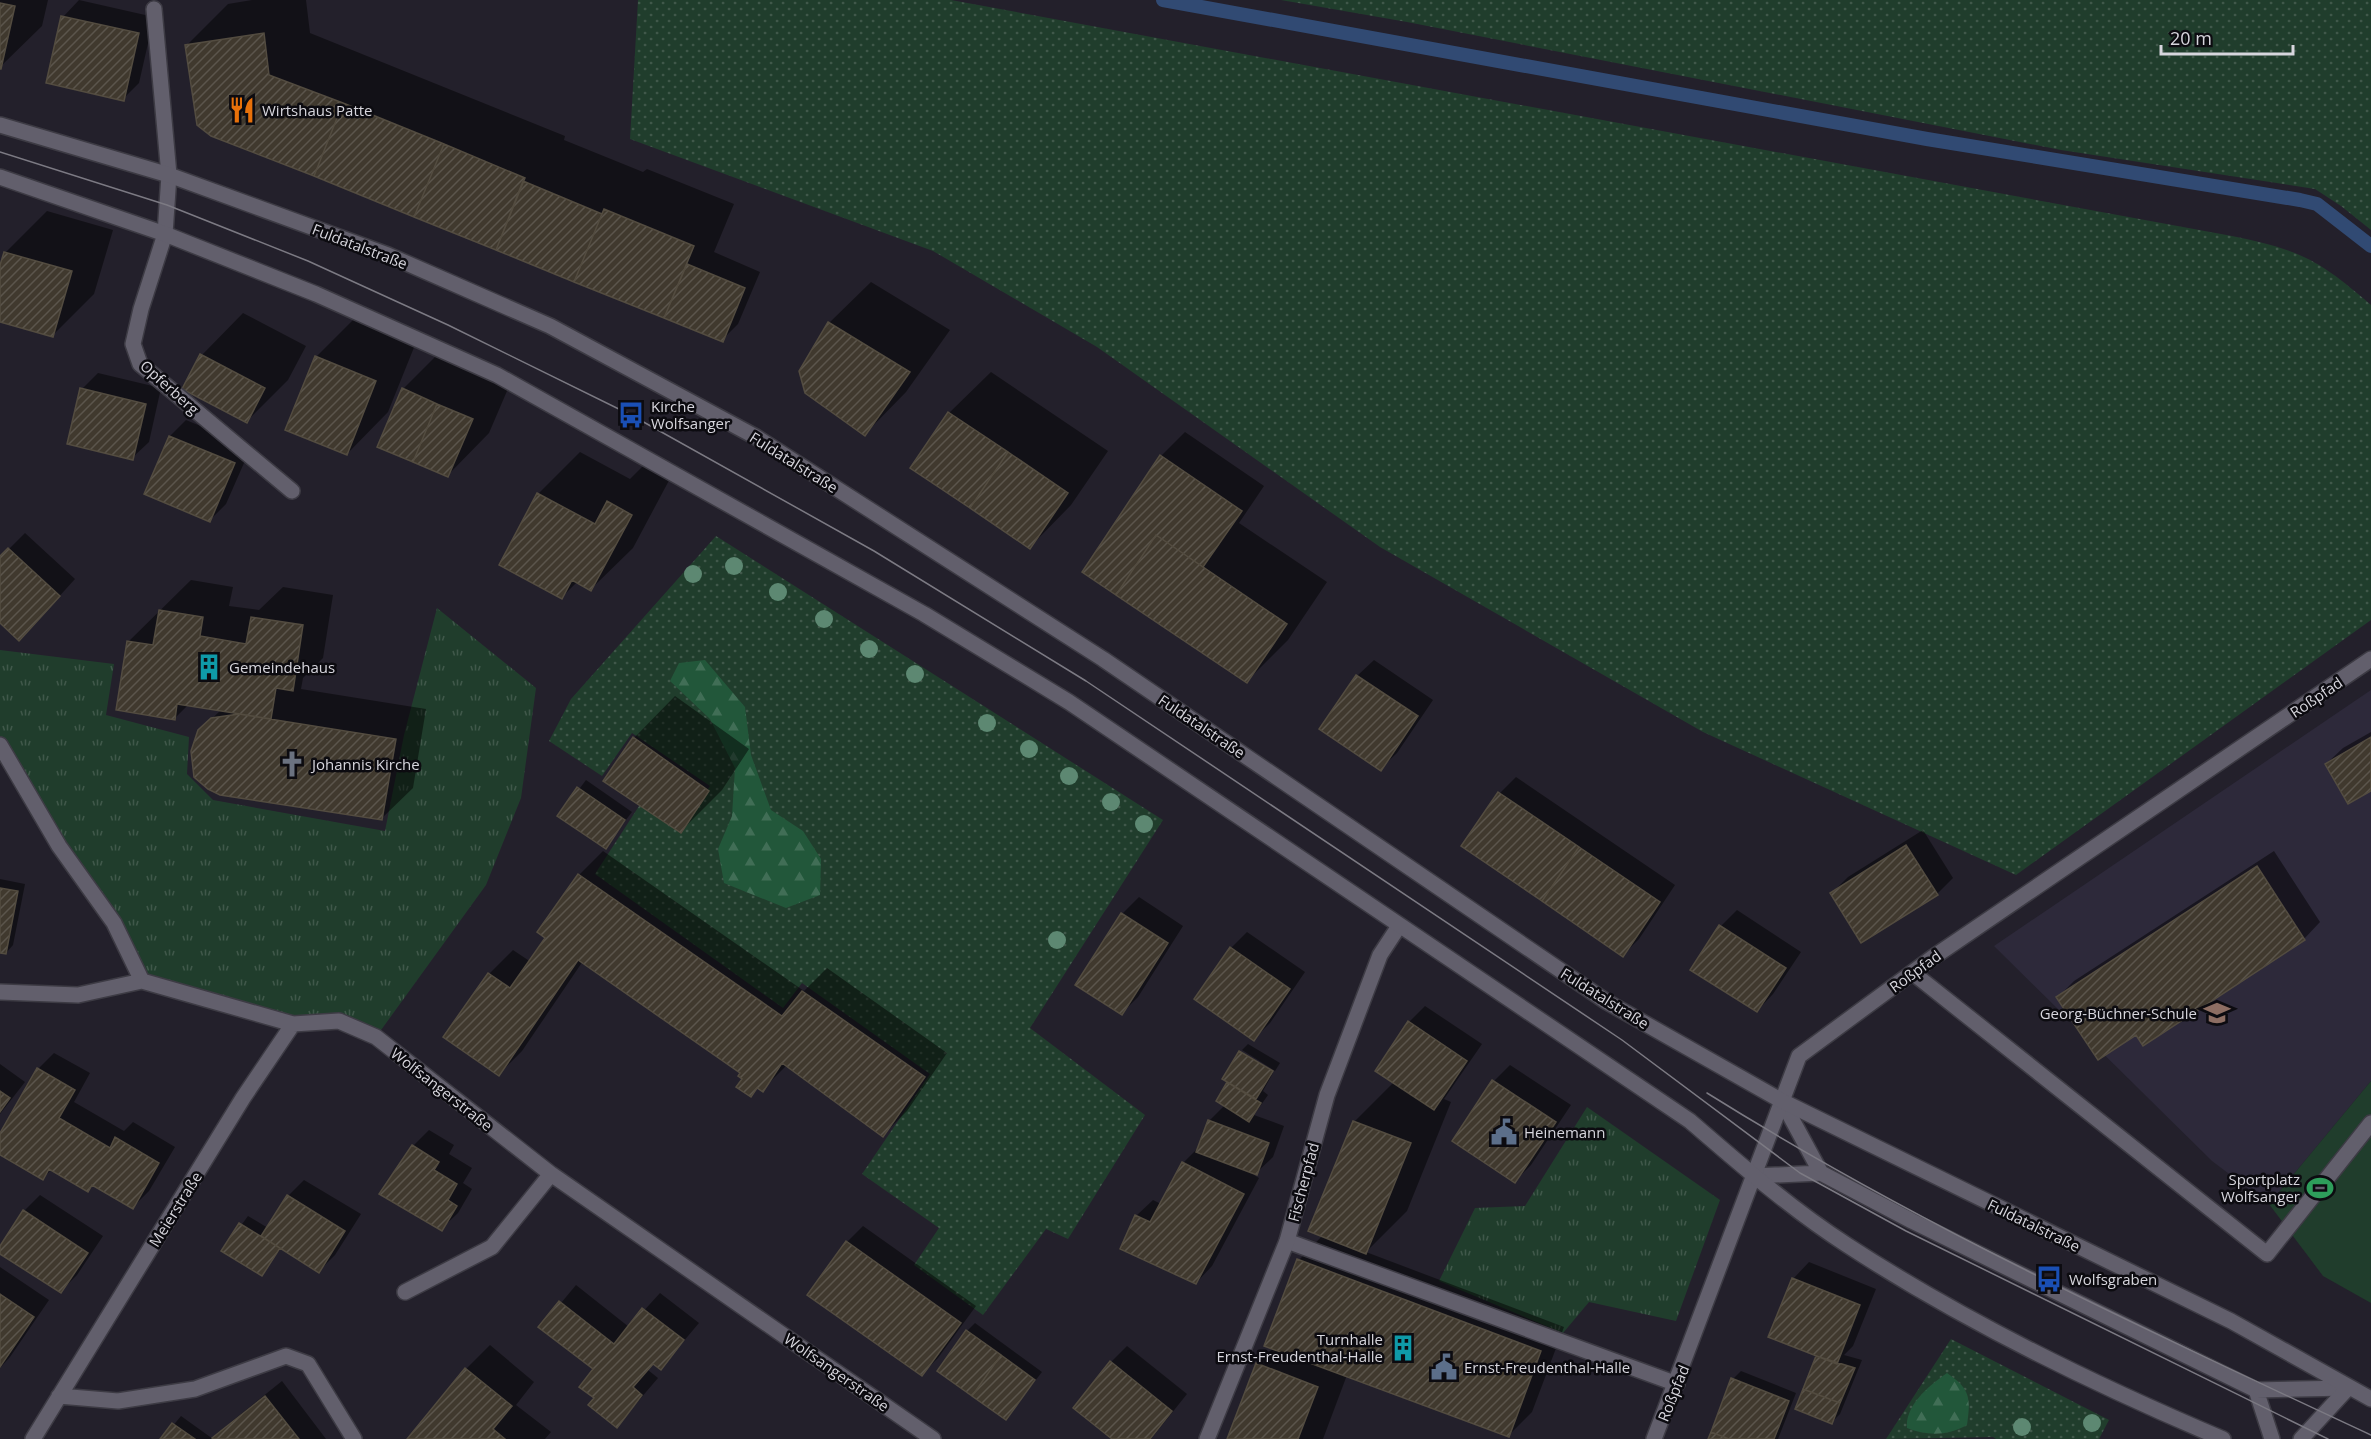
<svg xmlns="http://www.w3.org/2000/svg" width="2371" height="1439" font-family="'Open Sans',sans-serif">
<defs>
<pattern id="grass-dots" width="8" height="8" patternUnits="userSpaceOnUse" patternTransform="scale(1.5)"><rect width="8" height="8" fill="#203d2c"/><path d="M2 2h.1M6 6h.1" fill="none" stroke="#40584a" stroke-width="1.8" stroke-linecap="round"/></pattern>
<pattern id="forest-firs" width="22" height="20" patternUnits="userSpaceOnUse" patternTransform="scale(1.5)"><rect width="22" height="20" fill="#22573a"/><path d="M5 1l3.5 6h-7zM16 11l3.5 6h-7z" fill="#416e56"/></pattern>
<pattern id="park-tufts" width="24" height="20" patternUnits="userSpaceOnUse" patternTransform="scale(1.5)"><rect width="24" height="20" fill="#203d2c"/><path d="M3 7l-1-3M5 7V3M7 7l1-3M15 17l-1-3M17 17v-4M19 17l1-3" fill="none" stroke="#40584a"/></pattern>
<pattern id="building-hatch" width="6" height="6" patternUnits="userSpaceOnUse" patternTransform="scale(1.5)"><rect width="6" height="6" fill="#40392e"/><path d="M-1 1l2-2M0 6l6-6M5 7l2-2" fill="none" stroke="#5b554c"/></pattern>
</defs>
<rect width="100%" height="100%" fill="#23202b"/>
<path fill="#2d293a" d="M2371 690V1081L2269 1204 2212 1161 1994 946Z"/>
<path fill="url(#grass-dots)" d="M638 0H951L2232 236C2300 250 2318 259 2371 305V620L2016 875 1703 732 1380 547 1097 347 933 251 630 139Z
M1281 0H2371V230L2341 206 2315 189 2061 150 1407 22Z
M716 536 1163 820 1030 1028 1145 1115 1068 1239 1046 1229 983 1315 914 1265 939 1228 862 1174 930 1074 802 983 783 1008 595 874 641 803 680 829 710 786 632 733 602 776 549 741 571 699Z
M1951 1339 2109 1420 2099 1439H1996L1993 1437 1886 1439Z"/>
<path fill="url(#forest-firs)" d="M705 660 745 707 751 755 771 810 803 831 821 859 820 895 786 908 724 883 718 849 732 816 735 768 710 719 670 681 679 663Z
M1947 1373C1970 1389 1971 1397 1967 1425 1948 1436 1927 1436 1907 1428 1905 1405 1930 1385 1947 1373Z"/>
<path fill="url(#park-tufts)" d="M437 608 536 688 521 798 486 885 376 1037 339 1021 293 1024 142 981 0 749V650L114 664 106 715 189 737 187 774 213 800 385 831 404 735Z
M1587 1107 1720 1200 1676 1321 1589 1302 1563 1333 1439 1281 1475 1208 1525 1206Z"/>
<path fill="#203d2c" d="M2371 1081V1303L2323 1276 2269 1204Z"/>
<path fill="#0007" d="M0 0H48L42 26 0 67Z
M79 0 154 17 139 83 123 99 63 17Z
M252 0H306L310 33 565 136 564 140 643 172 647 169 734 204 714 252 760 272 738 324 722 340 212 134 187 45 228 4Z
M47 211 113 230 94 294 53 335 0 321V271L5 253Z
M871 282 950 330 906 392 865 434 829 323Z
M243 313 306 346 288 380 247 421 184 389 202 355Z
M357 316 417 340 388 412 347 454 316 357Z
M444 348 513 377 489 433 448 475 403 389Z
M991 372 1108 451 1071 505 1030 547 949 413Z
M98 373 161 388 149 442 132 458 82 389Z
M186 420 251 447 226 504 210 520 146 493 170 436Z
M1185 432 1264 486 1239 523 1327 582 1288 640 1247 681 1084 572 1161 456Z
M580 452 630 479 649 460 673 473 633 548 591 589 577 582 562 597 538 494Z
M25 533 75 579 36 622 0 621V558Z
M191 580 233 587 229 606 259 610 283 587 333 595 323 658 303 678 301 689 426 709 413 788 382 818 199 731 221 710 189 704 175 718 128 642Z
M1374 660 1433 700 1397 753 1380 769 1357 676Z
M675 696 749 749 722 790 681 831 634 738Z
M2371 732V789L2326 764 2343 748Z
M1516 777 1675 885 1639 939 1623 955 1463 846 1500 793Z
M586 780 632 812 605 847 559 816Z
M1923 830 1953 878 1937 894H1831L1848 877Z
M603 851 804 991 827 968 947 1053 907 1111 883 1135 787 1065 762 1090 758 1087 751 1095 742 1072 583 961 522 1051 499 1074 445 1037 489 974 513 950 531 962 547 938 539 932 579 875Z
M2274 851 2320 922 2304 939 2137 1033 2058 997 2074 981Z
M0 879 25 884 13 945 6 953 0 952Z
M1139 897 1183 926 1138 997 1122 1013 1077 985 1123 913Z
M1737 910 1801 952 1773 994 1757 1011 1693 969 1721 926Z
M1247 932 1305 972 1270 1023 1254 1039 1231 948Z
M1425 1006 1482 1044 1444 1099 1451 1102 1407 1211 1366 1252 1564 1327 1532 1412 1508 1436 1347 1375 1323 1439H1229L1258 1364 1273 1348 1266 1345 1299 1260 1323 1235 1310 1230 1355 1121 1394 1082 1409 1022Z
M1248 1044 1280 1063 1275 1071 1242 1050Z
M54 1053 90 1073 74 1102 124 1131 133 1122 175 1147 149 1191 133 1207 93 1184 88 1190 52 1169 43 1178 0 1153V1136L38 1069Z
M1240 1053 1273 1073 1263 1091 1268 1095 1254 1115 1284 1126 1273 1157 1254 1175 1259 1178 1212 1266 1196 1283 1136 1216 1153 1200 1161 1204 1183 1163 1200 1146 1209 1121 1225 1105 1218 1101 1229 1082Z
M0 1064 25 1082 0 1114Z
M1510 1065 1571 1105 1531 1165 1515 1181 1454 1141 1494 1081Z
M429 1130 454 1145 449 1154 472 1168 463 1183 472 1189 458 1213 441 1229 413 1146Z
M304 1180 361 1214 335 1255 319 1271 282 1247 262 1274 223 1250 248 1216 268 1228 288 1196Z
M40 1195 103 1236 77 1275 61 1291 0 1252 24 1211Z
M863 1226 976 1306 938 1358 922 1374 847 1242Z
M1809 1262 1876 1289 1853 1346 1844 1355 1862 1360 1840 1414 1832 1422 1818 1355 1793 1279Z
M0 1267 49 1300 10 1357 0 1368Z
M576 1285 629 1327 660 1293 699 1323 661 1368 654 1363 648 1370 658 1378 617 1426 596 1397 595 1369 541 1327Z
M975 1323 1042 1372 1006 1418 967 1331Z
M490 1345 534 1382 516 1405 551 1432 545 1439H409L466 1369Z
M1127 1346 1187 1394 1151 1439H1115L1111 1362Z
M1741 1371 1796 1393 1778 1439H1709L1733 1379Z
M282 1381 326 1439H214L231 1422Z
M181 1416 213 1439H162Z"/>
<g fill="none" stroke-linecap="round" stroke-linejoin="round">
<path stroke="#314a73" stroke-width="14" d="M1163 0 1927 139 2300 200 2317 204 2371 246"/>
</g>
<path fill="url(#building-hatch)" stroke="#534c40" stroke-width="1.5" d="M0 3 15 6 1 69H0Z
M61 16 139 33 124 101 46 83Z
M264 33 269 75 343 103 314 176 211 136 197 125 185 45Z
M343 103 444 144 414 217 314 176Z
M444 144 525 178 496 250 414 217Z
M523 181 602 214 574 282 496 250Z
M604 209 694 246 664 318 574 282Z
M4 252 72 271 53 337 0 322V265Z
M687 264 745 288 723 342 664 318Z
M828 322 910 372 865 436 805 393 799 371Z
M200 354 265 388 247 423 182 389Z
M315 356 376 381 347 455 285 430Z
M80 388 146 404 133 460 67 444Z
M402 388 437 404 413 462 377 447Z
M437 404 473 419 448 477 413 462Z
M948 412 1008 452 970 508 910 468Z
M169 436 235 463 210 522 144 494Z
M1008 452 1068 493 1030 549 970 508Z
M1160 455 1242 511 1203 567 1156 535 1116 595 1082 572Z
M537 493 595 524 607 501 632 515 591 591 572 580 562 599 499 565Z
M1156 535 1287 624 1247 683 1116 595Z
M8 548 60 596 19 641 0 623V556Z
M159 610 203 617 200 636 246 644 251 617 303 625 293 691 276 688 271 719 177 704 175 720 116 710 127 641 153 645Z
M1356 675 1418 716 1381 771 1319 729Z
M239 714 396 739 382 820 220 795 208 789 194 777 191 751 198 730 211 718Z
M633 737 709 791 681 833 603 781Z
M2371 737V791L2348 804 2325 764Z
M577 787 625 820 606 849 557 816Z
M1498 792 1579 847 1542 901 1461 846Z
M1906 845 1938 895 1861 943 1830 893Z
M1579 847 1660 902 1623 957 1542 901Z
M2257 866 2305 940 2143 1046 2136 1035 2098 1060 2056 997Z
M578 874 782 1016 802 991 925 1077 883 1137 782 1063 763 1092 757 1088 751 1097 736 1087 742 1079 738 1076 740 1073 578 960 499 1076 443 1037 488 973 510 988 545 938 537 932Z
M0 888 18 891 6 954 0 953Z
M1121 913 1168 943 1122 1015 1075 985Z
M1719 925 1786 968 1757 1012 1690 970Z
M1230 947 1290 989 1254 1041 1194 999Z
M1408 1021 1467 1061 1434 1110 1375 1071Z
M1239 1051 1273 1071 1256 1099 1222 1079Z
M37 1068 75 1090 59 1118 110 1148 115 1137 159 1163 133 1209 92 1185 88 1192 49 1169 43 1180 0 1155V1133Z
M1492 1080 1556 1122 1515 1183 1452 1141Z
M1227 1082 1261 1103 1249 1122 1216 1101Z
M0 1091 10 1098 0 1112Z
M1208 1120 1269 1143 1257 1175 1196 1152Z
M1353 1121 1411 1143 1366 1254 1308 1231Z
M412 1145 439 1162 434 1170 457 1184 448 1200 457 1206 442 1231 379 1194Z
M1182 1162 1244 1194 1196 1284 1120 1249 1135 1215 1150 1222Z
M287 1195 345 1231 319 1273 261 1236Z
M23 1210 88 1253 61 1293 0 1254V1246Z
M239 1223 280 1248 262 1276 221 1251Z
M846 1241 961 1323 922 1376 807 1295Z
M1297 1259 1541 1351 1509 1437 1264 1346Z
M1792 1278 1860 1305 1837 1364 1768 1337Z
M0 1294 34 1317 0 1367Z
M559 1301 614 1344 642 1308 684 1340 661 1370 653 1364 633 1387 642 1395 617 1428 588 1405 594 1398 579 1387 593 1369 538 1327Z
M966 1330 1001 1355 972 1396 937 1371Z
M1001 1355 1035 1380 1006 1420 972 1396Z
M1816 1356 1855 1368 1840 1403 1803 1389Z
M1110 1361 1172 1411 1150 1439H1112L1073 1408Z
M1256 1363 1318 1387 1298 1439H1227Z
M465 1368 512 1406 493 1429 505 1439H407Z
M1731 1378 1789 1401 1774 1439H1729L1711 1432Z
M1803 1389 1840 1403 1832 1424 1795 1409Z
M265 1396 299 1439H213L212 1438Z
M172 1423 195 1439H160Z
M1711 1432 1729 1439H1708Z"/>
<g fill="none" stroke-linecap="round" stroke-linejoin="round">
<g stroke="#3d3b44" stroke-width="18">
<path id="lane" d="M1913 973 2267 1254 2371 1123
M1782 1101 1821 1173
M1754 1176 1821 1173 1912 1221 2256 1390 2348 1388
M1287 1241 1677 1384
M2256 1390 2272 1439"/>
</g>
<g stroke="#3d3b44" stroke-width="18">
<path id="street" d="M154 9 169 175 165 234 141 309 133 344 140 364 292 491
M0 745 59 846 114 923 142 981 293 1024 339 1021 376 1037 551 1174 933 1439
M0 992 78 995 142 981
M405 1292 492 1247 551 1174
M59 1396 118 1401 195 1389 286 1356 308 1364 354 1439
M33 1439 243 1098 293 1024
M1207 1439 1287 1241 1327 1095 1380 955 1399 926
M1654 1439 1799 1056 1932 958 2371 659"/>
</g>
<g stroke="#3d3b44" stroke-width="18">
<path id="secondary" d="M0 125 169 175 388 255 550 326 756 437 1103 659 1607 1002 1782 1101 2231 1321 2371 1399
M0 177 165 234 316 294 497 375 924 614 1069 702 1690 1121C1740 1164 1791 1209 1847 1245 1965 1322 2093 1384 2223 1439
M2301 1439 2348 1388"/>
</g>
<use href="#lane" stroke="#625f6c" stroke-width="15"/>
<use href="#street" stroke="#625f6c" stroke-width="15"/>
<use href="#secondary" stroke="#625f6c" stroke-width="15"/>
<path stroke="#7c7a83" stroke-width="1.5" d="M0 152 167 205 308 261 448 325 631 415 874 551 1086 681 1622 1040 1800 1173 1906 1231 2328 1439
M1707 1093C1918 1225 2146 1330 2371 1435"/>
</g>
<g fill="#5d8872">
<circle cx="734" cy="566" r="9"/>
<circle cx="693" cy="574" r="9"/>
<circle cx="778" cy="592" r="9"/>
<circle cx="824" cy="619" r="9"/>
<circle cx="869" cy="649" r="9"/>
<circle cx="915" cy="674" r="9"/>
<circle cx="987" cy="723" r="9"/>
<circle cx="1029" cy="749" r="9"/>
<circle cx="1069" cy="776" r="9"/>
<circle cx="1111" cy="802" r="9"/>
<circle cx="1144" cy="824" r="9"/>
<circle cx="1057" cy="940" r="9"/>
<circle cx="2092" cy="1423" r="9"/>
<circle cx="2022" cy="1427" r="9"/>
</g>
<defs>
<g id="restaurant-bare" transform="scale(2.07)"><path d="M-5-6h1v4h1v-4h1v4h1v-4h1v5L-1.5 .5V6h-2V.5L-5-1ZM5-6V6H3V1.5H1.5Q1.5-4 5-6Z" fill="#e8710a" stroke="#0c0b10" stroke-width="2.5" paint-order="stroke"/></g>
<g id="bus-bare" transform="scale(2.07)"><path d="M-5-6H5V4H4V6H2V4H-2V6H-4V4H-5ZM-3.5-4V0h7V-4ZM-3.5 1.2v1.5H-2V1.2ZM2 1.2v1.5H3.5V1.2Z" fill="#1a4fb4" stroke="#0c0b10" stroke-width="2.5" paint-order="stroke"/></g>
<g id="building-bare" transform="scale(2.07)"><path d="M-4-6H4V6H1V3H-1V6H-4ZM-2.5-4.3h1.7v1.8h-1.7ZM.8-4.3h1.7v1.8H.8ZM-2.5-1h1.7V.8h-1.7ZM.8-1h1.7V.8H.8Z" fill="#0f9aa8" stroke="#0c0b10" stroke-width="2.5" paint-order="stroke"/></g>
<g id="church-bare" transform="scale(2.07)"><path d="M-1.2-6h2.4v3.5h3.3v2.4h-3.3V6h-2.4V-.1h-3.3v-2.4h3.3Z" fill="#6b7280" stroke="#0c0b10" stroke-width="2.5" paint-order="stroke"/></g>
<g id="school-bare" transform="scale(2.07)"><path d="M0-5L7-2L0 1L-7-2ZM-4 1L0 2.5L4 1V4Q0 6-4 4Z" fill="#8d6e63" stroke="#0c0b10" stroke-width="2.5" paint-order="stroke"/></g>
<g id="civic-bare" transform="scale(2.07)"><path d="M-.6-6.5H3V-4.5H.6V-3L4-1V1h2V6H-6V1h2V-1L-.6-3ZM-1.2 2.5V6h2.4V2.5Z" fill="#5c6f8a" stroke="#0c0b10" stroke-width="2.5" paint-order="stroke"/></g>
<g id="stadium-bare" transform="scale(2.07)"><path d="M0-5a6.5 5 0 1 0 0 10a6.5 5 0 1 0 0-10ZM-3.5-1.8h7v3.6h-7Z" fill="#2e9e5b" stroke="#0c0b10" stroke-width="2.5" paint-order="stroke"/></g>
</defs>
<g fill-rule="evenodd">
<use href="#restaurant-bare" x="242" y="110"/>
<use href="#bus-bare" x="631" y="415"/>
<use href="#building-bare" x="209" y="667"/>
<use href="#church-bare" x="292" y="764"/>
<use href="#school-bare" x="2217" y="1013"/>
<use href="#civic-bare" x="1504" y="1132"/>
<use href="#stadium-bare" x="2320" y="1188"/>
<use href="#bus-bare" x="2049" y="1279"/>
<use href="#building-bare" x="1403" y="1348"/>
<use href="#civic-bare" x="1444" y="1367"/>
</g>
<g text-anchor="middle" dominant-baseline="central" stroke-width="5" stroke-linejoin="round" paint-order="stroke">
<g font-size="15" fill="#d7d6dd" stroke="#0c0b10" text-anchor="start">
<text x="262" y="110">Wirtshaus Patte</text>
<text x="651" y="406">Kirche<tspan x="651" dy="17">Wolfsanger</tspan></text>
<text x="229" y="667">Gemeindehaus</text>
<text x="312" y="764">Johannis Kirche</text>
<text x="2197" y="1013" text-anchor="end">Georg-Büchner-Schule</text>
<text x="1524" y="1132">Heinemann</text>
<text x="2300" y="1179" text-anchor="end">Sportplatz<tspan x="2300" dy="17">Wolfsanger</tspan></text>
<text x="2069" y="1279">Wolfsgraben</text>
<text x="1383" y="1339" text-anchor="end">Turnhalle<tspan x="1383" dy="17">Ernst‐Freudenthal‐Halle</tspan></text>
<text x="1464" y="1367">Ernst-Freudenthal-Halle</text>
</g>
<g font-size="15" fill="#d7d6dd" stroke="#0c0b10">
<text transform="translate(360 246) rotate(21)">Fuldatalstraße</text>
<text transform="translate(170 387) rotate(42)">Opferberg</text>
<text transform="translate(794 462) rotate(32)">Fuldatalstraße</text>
<text transform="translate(2316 697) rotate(-34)">Roßpfad</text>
<text transform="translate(1202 726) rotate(34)">Fuldatalstraße</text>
<text transform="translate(1915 971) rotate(-36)">Roßpfad</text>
<text transform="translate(1605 998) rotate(32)">Fuldatalstraße</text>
<text transform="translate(442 1089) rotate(38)">Wolfsangerstraße</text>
<text transform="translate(1303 1182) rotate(-75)">Fischerpfad</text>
<text transform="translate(175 1209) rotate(-58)">Meierstraße</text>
<text transform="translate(2034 1225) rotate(26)">Fuldatalstraße</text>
<text transform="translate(837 1372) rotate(35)">Wolfsangerstraße</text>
<text transform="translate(1673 1393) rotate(-68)">Roßpfad</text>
</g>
</g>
<path d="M2161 45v9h132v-9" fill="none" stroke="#d7d6dd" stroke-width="3"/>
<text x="2170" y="45" font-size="18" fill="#d7d6dd" stroke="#0c0b10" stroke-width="4.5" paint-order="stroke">20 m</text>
</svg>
